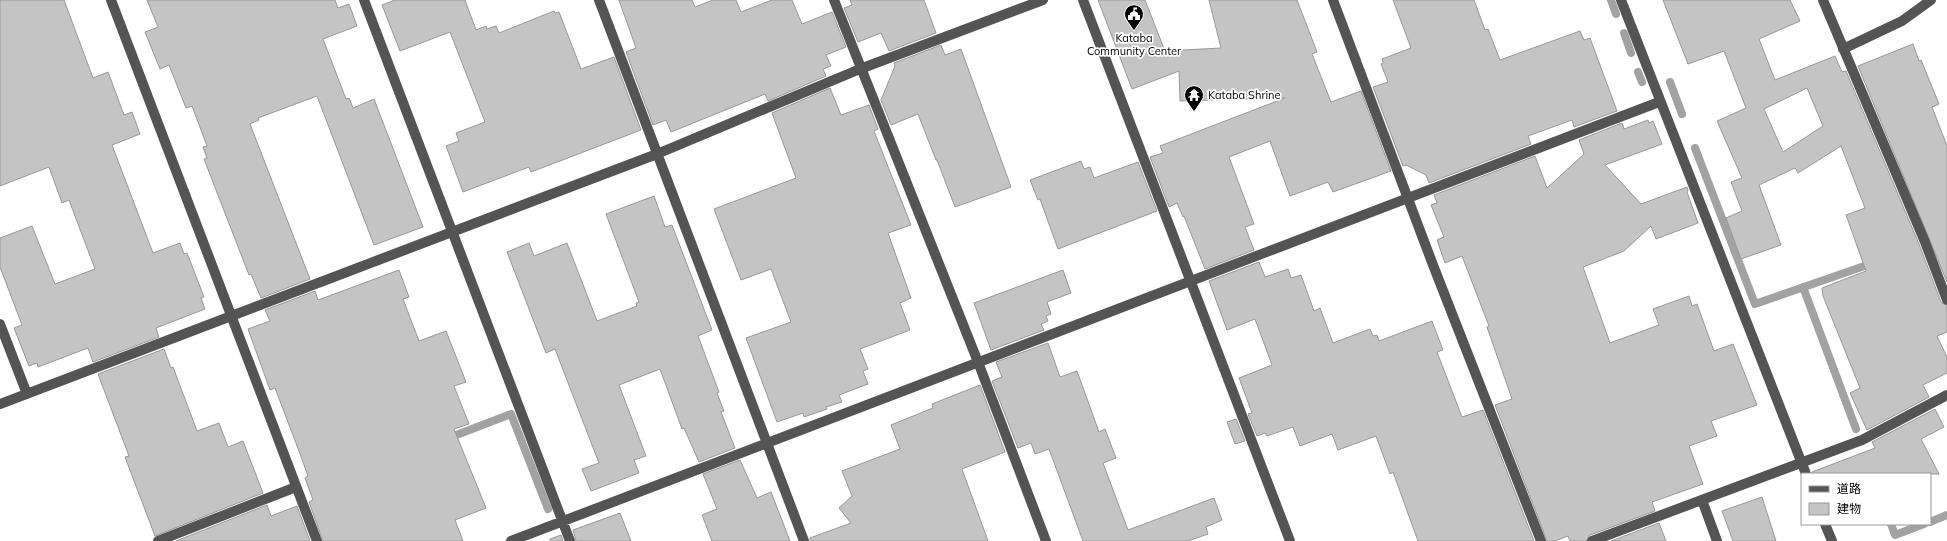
<svg xmlns="http://www.w3.org/2000/svg" width="1947" height="541" font-family="Mulish,'Noto Sans JP',sans-serif">
<rect width="100%" height="100%" fill="#fff"/>
<g fill="none" stroke-linecap="round" stroke-linejoin="round">
<path stroke="#a2a2a2" stroke-width="8" d="M1611 0 1616 14
M1624 33 1631 53
M1638 72 1642 82
M1670 82 1682 114
M1695 148 1755 304 1873 263
M1803 287 1856 429
M446 439 511 414 548 509
M1930 522 1947 515
M1891 524 1895 535 1924 524"/>
</g>
<path fill="#c4c4c4" stroke="#989898" fill-rule="evenodd" d="M0 0H64L93 78 108 72 124 115 132 112 140 134 112 145 153 253 180 243 184 254 187 253 204 297 201 298 205 309 156 328 159 337 93 362 88 348 38 367 37 363 29 366 14 328 22 325 0 267V238L32 226 55 284 95 269 69 200 62 203 49 167 0 186Z
M147 0H335L338 8 349 4 357 26 323 39 346 99 349 98 353 108 374 99 423 227 374 245 317 96 258 118 259 120 250 124 310 279 261 298 251 274 249 275 204 159 207 158 203 147 207 146 192 106 186 108 169 65 160 69 145 32 158 27Z
M395 0H465L476 30 486 26 487 29 496 26 499 33 554 11 555 13 559 12 581 69 614 57 641 130 531 172 529 167 463 192 446 146 459 141 456 133 485 122 450 32 400 51 382 5Z
M619 0H692L695 7 713 0H736L741 12 772 0H792L802 24 832 12 846 47 826 55 831 66 823 69 826 76 768 101 765 94 671 132 666 120 653 125 626 52 636 48Z
M850 0H924L936 33 889 51 881 33 858 42 844 8 852 5Z
M1098 0H1145L1165 51 1221 48 1209 0H1297L1317 52 1312 54 1331 102 1361 91 1391 171 1333 192 1328 182 1290 196 1270 141 1229 157 1254 224 1245 227 1254 250 1205 269 1184 216 1183 217 1177 203 1169 207 1150 157 1163 153 1160 146 1285 98 1180 101 1179 71 1132 89Z
M1393 0H1474L1485 30 1488 29 1500 60 1580 31 1584 40 1590 38 1617 111 1574 127 1572 120 1528 136 1531 144 1429 183 1426 175 1406 165 1403 166 1373 87 1388 82 1381 64 1383 63 1382 59 1411 48Z
M1663 0H1790L1800 21 1759 39 1775 80 1835 56 1842 72 1846 71 1919 244 1941 302 1947 306V332L1937 336 1947 357V373L1923 385 1929 397 1867 430 1850 393 1860 388 1823 296 1822 288 1866 271 1846 215 1865 208 1841 146 1798 173 1795 168 1759 185 1781 245 1741 259 1726 218 1742 211 1731 182 1742 178 1717 121 1746 108 1724 51 1688 64ZM1807 88 1823 126 1783 152 1764 109Z
M1913 44 1919 61 1921 60 1939 104 1932 107 1947 146V282L1858 66Z
M941 45 945 55 961 49 1011 187 955 207 937 160H936L918 114 891 125 881 100 895 66 894 63Z
M830 88 841 115 869 105 878 129 874 131 911 225 888 233 911 298 900 303 910 330 860 349 868 369 863 371 868 384 839 395 842 402 826 407 827 409 804 417 803 413 777 422 746 338 791 322 771 269 741 280 714 209 796 178 772 113Z
M1648 120 1649 123 1653 121 1662 144 1605 165 1641 204 1687 187 1688 190 1687 192 1698 223 1656 239 1651 226 1624 251 1583 267 1610 343 1659 325 1653 309 1689 296 1692 306 1697 304 1714 351 1733 344 1757 405 1711 421 1717 436 1689 446 1703 484 1652 502 1655 511 1590 535 1586 541H1570L1568 536 1555 541H1547L1495 405 1512 399 1487 327 1489 326 1462 256 1445 263 1437 240 1444 237 1431 205 1437 203 1434 195 1535 156 1547 188 1584 154 1579 140 1622 123 1624 129Z
M1081 161 1084 169 1090 167 1094 178 1138 162 1157 211 1058 249 1040 199 1038 200 1030 180Z
M654 196 665 227 672 225 712 330 698 336 719 392 717 393 724 411 721 412 735 448 699 462 684 428 682 429 660 369 619 385 646 456 634 460 639 473 591 491 582 469 599 463 555 349 546 353 507 252 529 243 534 256 567 243 597 321 637 306 636 303 639 302 606 214Z
M1259 262 1265 277 1288 269 1291 278 1301 275 1314 311 1320 308 1333 343 1370 329 1373 336 1377 335 1379 341 1432 321 1443 350 1437 352 1462 417 1483 410 1534 541H1418L1393 472 1390 474 1376 436 1338 450 1332 434 1300 446 1293 427 1267 436 1265 433 1257 436 1248 414 1252 413 1239 378 1272 365 1255 319 1227 330 1209 281Z
M399 270 409 297 403 299 419 341 446 331 466 382 454 386 469 424 454 429 486 508 455 520 463 541H323L309 502 313 500 305 478 308 476 299 451 275 388 270 390 248 329 270 321 265 310 315 291 318 300Z
M1063 270 1071 293 1047 302 1051 314 1046 316 1048 321 1041 324 1044 330 991 350 974 303Z
M1048 343 1060 377 1077 371 1099 432 1105 429 1116 458 1103 463 1128 530 1214 498 1222 520 1206 527 1208 534 1188 541H1083L1049 449 1035 454 1031 443 1018 448 992 381 1002 377 996 362Z
M164 349 171 368 173 367 197 431 219 423 228 447 243 441 263 493 155 536 125 457 129 456 98 374Z
M980 385 1005 452 962 469 988 541H810V538L851 523 839 508 852 496 842 471 900 449 891 425 933 408 932 404Z
M1935 409 1944 427 1921 439 1939 474H1813L1812 472 1875 448 1872 442Z
M1236 419 1245 441 1235 444 1227 422Z
M740 460 757 498 771 492 790 541H712L702 515 717 509 703 474Z
M1762 497 1776 541H1733L1722 511Z
M267 505 271 516 297 506 310 541H176Z
M620 513 631 541H576L573 530Z
M1659 523 1666 541H1611Z
M561 535 563 541H550V539Z"/>
<g fill="none" stroke-linecap="round" stroke-linejoin="round">
<path stroke="#545454" stroke-width="10" d="M111 0 317 541
M364 0 570 541
M599 0 804 541
M834 0 978 362 1046 541
M1083 0 1290 541
M1333 0 1433 265 1541 541
M1621 0 1806 474
M1823 0 1925 242 1947 300
M1843 49 1902 21 1931 0
M0 324 27 394
M0 404 657 154 860 69 1043 0
M1702 500 1717 541
M1825 524 1832 541
M158 541 296 487
M511 541 1659 102
M1592 541 1862 440 1947 395"/>
</g>
<defs>
<g id="civic-pin" transform="scale(1)"><path d="M0 17L-7.5 6A9.5 9.5 0 1 1 7.5 6Z" fill="#000" stroke="#fff"/><path d="M-.6-6.5H3V-4.5H.6V-3L4-1V1h2V6H-6V1h2V-1L-.6-3ZM-1.2 2.5V6h2.4V2.5Z" fill="#fff"/></g>
<g id="temple-pin" transform="scale(1)"><path d="M0 17L-7.5 6A9.5 9.5 0 1 1 7.5 6Z" fill="#000" stroke="#fff"/><path d="M0-6L5-2H3V0L6.5 2.5H4V6H1.5V3h-3V6H-4V2.5H-6.5L-3 0V-2H-5Z" fill="#fff"/></g>
</defs>
<g fill-rule="evenodd">
<use href="#civic-pin" x="1134" y="14"/>
<use href="#temple-pin" x="1194" y="95"/>
</g>
<g text-anchor="middle" dominant-baseline="central" stroke-width="3.5" stroke-linejoin="round" paint-order="stroke">
<g font-size="11" fill="#000" stroke="#fff">
<text x="1134" y="38">Kataba<tspan x="1134" dy="13">Community Center</tspan></text>
<text x="1208" y="95" text-anchor="start">Kataba Shrine</text>
</g>
</g>
<rect x="1801" y="473" width="130" height="52" fill="#ffffff" stroke="#999999"/>
<rect x="1809" y="486" width="20" height="6" fill="#545454" stroke="#999999"/>
<text x="1837" y="493" font-size="12" fill="#000000">道路</text>
<rect x="1809" y="503" width="20" height="12" fill="#c4c4c4" stroke="#999999"/>
<text x="1837" y="513" font-size="12" fill="#000000">建物</text>
</svg>
